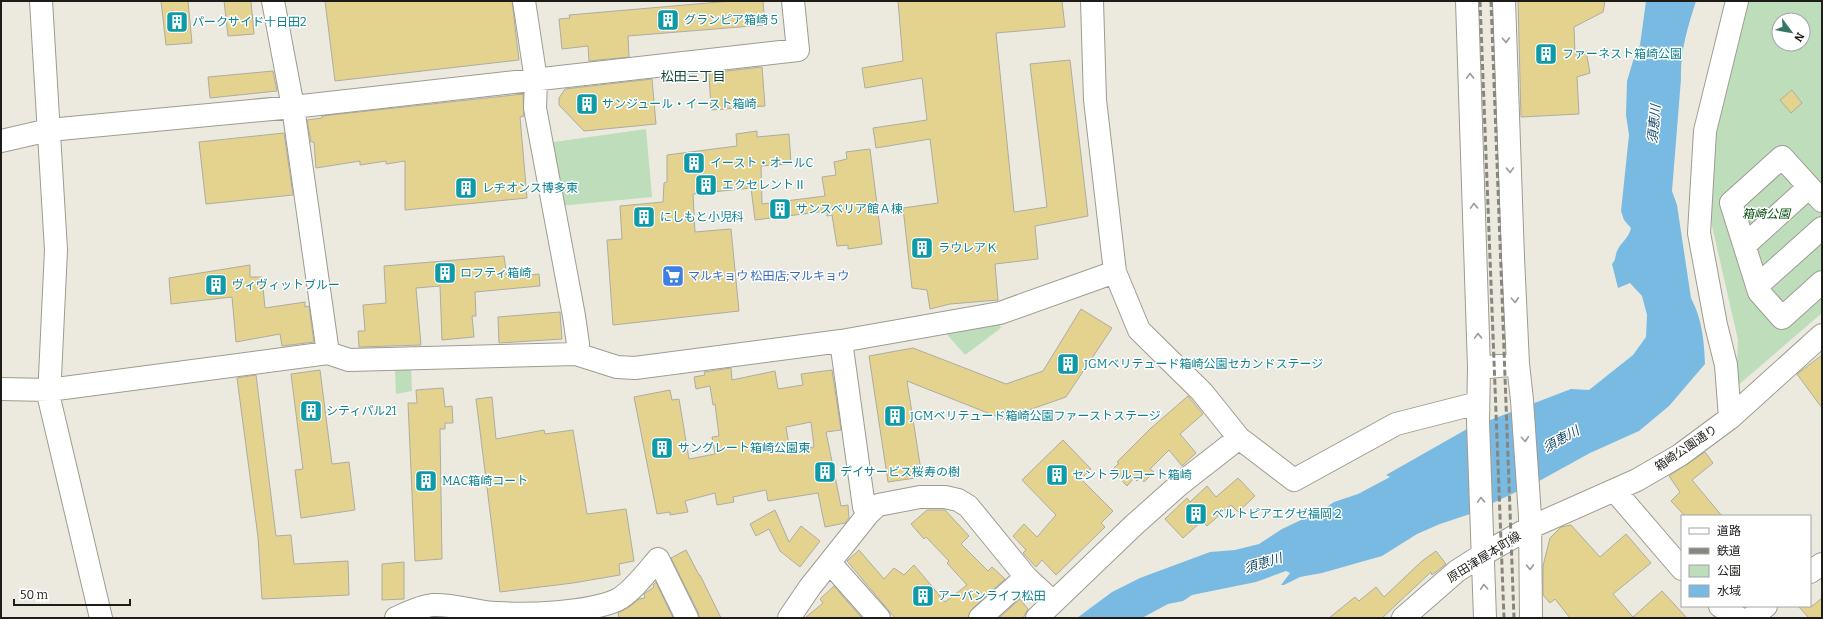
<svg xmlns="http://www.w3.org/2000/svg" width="1823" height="619" font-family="Bitter,'Noto Sans JP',serif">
<rect width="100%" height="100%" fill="#eceadf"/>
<path fill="#bdddbb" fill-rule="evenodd" d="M1748 1H1822V313L1736 387 1738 340 1710 217 1715 139ZM1779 20H1803V44H1779Z
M646 129 652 197 559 206 547 143Z
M998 321 1001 328 965 355 944 331Z
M411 367 412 391 396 394 395 370Z"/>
<path fill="#79bae3" d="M1646 1H1696C1688 26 1680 52 1681 79L1672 191 1677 205 1691 298C1702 319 1704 340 1705 364L1669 406 1639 431 1590 453 1541 480 1470 514 1440 524 1417 534 1382 556 1322 573 1300 577 1284 585H1281L1290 573 1286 571 1256 582 1192 595 1183 601 1168 604 1142 618H1077L1112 592 1140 578 1210 552 1235 550 1259 544 1282 529 1322 510 1334 502 1358 494 1390 477 1386 475 1467 429 1571 389 1589 390 1633 355 1646 337 1647 315 1642 296 1630 283 1618 288 1612 264C1616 260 1615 256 1617 251 1621 242 1629 238 1631 228L1624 220 1621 211 1629 135 1626 115 1627 81 1633 61 1640 45Z"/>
<path fill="#e3d38f" stroke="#aeaca2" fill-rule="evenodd" d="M161 1H188L192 43 166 45Z
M224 1H251L254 34 228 36Z
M325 1H512L519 60 335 81Z
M731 1H763L765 25 628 36 629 57 589 61 588 46 562 49 559 19 570 18 569 15Z
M898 1H1062L1065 27 996 33 1014 212 1047 207 1030 64 1070 60 1088 216 1035 226 1038 259 995 264 998 300 950 304 930 309 927 290 912 288 903 208 938 203 930 139 876 148 873 128 927 120 922 78 865 88 862 68 903 61Z
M1518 1H1605L1603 12 1574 27 1575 54 1586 51 1590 73 1577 77 1579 114 1521 117Z
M762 67 765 106 711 110 709 73Z
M273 71 277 91 210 98 208 77Z
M652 79 656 124 584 131 559 105V98L565 89Z
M1792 90 1802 103 1791 113 1780 100Z
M523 94 524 116 520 117 527 198 405 210V161L386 164V161L360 165V161L316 168 314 142H311L307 120 322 118V116Z
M757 131V137L789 134 791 164 761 166 762 204 825 196 822 177 836 175 834 162 847 159 846 152 870 149 882 244 848 249V245L837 246 832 215 827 216V211L755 220 751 188 693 194 695 232 731 229 739 311 613 325 607 240 622 239 620 206 663 202 664 183 667 182V155L737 146 736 134Z
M284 133 293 195 206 204 199 142Z
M504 256 507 278 539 274 540 286 475 292 476 316H472L474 337 442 340 440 286 416 288 421 345 359 347 358 331H365L363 305 386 303 384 266Z
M250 265V277H262L265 308 305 302V307L309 306 314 342 282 346 280 334 236 342 232 297 171 304 169 278Z
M1081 309 1112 328 1066 397 1003 419 907 381 922 477 888 482 869 356 913 348 1006 384 1043 371Z
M560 312 562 339 499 343 498 317Z
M1822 355V408L1797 374Z
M731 368 732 380 775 371 778 389 803 385 801 374 832 370 841 430 826 432 841 506 848 505 849 518 845 523 825 527 818 493 768 501 766 490 733 497 734 502 717 505 715 493 685 501 688 512 670 515V512L657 514 634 397 670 390 672 400 679 399 689 459 715 454 712 437 719 436 715 404 713 405 710 386 696 389 694 377 705 375 704 372ZM811 422 814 447 790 451 786 427Z
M320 370 332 464 349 462 355 510 301 518 295 470 303 469 291 374Z
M256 375 276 536 291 535 294 564 348 561 349 595 262 599 258 537 237 378Z
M443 388 445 407 452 406 453 423H445V429H440L442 559 415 561 408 403H417L416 390Z
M1188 396 1203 414 1180 434 1196 453 1182 466 1169 450 1150 469 1154 472 1144 482 1140 477 1137 481 1134 478 1127 486 1112 470 1119 463 1117 462 1150 429Z
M492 397 496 439 544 430 545 434 573 430 587 514 626 509 634 561 619 564 620 575 573 583 500 592 476 399Z
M1063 440 1091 469 1081 479 1113 511 1101 523 1105 527 1056 575 1042 560 1036 567 1023 553 1026 550 1013 536 1024 524 1037 537 1056 515 1022 480Z
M1705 452 1713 463 1692 480 1722 516H1685L1671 501 1680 492 1669 476Z
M1238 478 1255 496 1238 512 1231 505 1207 526 1202 521 1183 538 1165 519 1187 498 1190 502 1207 486 1216 497Z
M775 510 789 542 801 526 820 541 800 567 780 551 769 529 756 536 750 524Z
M927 510H945L969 536 961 544 988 571 992 567 1005 579 972 609 968 618H895L847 561 859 550 884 579 894 568 904 575 914 565 945 602 967 585 947 563 949 561 926 537 924 539 911 524Z
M1571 525 1600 557 1626 534 1651 563 1613 594 1633 617 1662 591 1687 618H1570L1555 599 1550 603 1543 595V566L1550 538 1561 527Z
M686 550 699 575H700L721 618H699L698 612 671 558Z
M1436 551 1446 564 1432 575 1431 572 1382 618H1329L1355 597 1359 601 1376 587 1384 597 1422 561Z
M404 562V599L382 600V564Z
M656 582 673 618H619L618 613 629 607 639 599 645 598 644 594 654 587 653 585Z
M834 586 861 617 860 618H805L823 603 820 599Z
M1822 598V618H1809L1798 606H1812Z
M1020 599 1028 609 1023 618H999Z"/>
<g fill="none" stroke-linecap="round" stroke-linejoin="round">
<g stroke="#9e9b91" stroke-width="24">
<path id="minor" d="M41 1 56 250 49 398 101 618
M273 1 293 107 328 353
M524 1 536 80 535 108 574 316 578 344 576 354
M1092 1 1095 100 1115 272 1139 330 1202 392 1239 438 1294 480 1396 424 1478 403
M1467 1 1479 368 1478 422 1485 618
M1504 1 1513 258 1518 364 1522 400 1530 516 1531 618
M1 141 49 130 293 107 798 50 793 1
M1822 201 1782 157 1731 203 1759 292 1782 318 1822 282
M1745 245 1809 187
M1757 286 1822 228
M841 341 864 507 869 513
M1479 368 1518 364
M1 389 49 390 328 353 349 360 576 354 617 367 635 368 841 341 1000 313 1115 272
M1730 418 1726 365 1716 325 1699 233 1705 131 1737 1
M1615 491 1682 569
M830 563 879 618
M1810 572 1822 564
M1720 606 1739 618
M396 618C407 613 421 606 433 605 454 604 475 612 496 613 528 615 588 613 617 600 631 593 647 572 658 559L687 618
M789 618 810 587 869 513 878 505 920 497H945L958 500 968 506 1026 577 1053 602
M980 618 1026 577
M1037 618 1134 525 1180 484 1239 438
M1403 618 1457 571 1482 555 1529 528 1637 480 1680 455 1730 418 1822 335
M1751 618 1766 606"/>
</g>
<use href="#minor" stroke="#fff" stroke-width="22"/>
<path stroke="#87867e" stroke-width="3" stroke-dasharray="6 3" stroke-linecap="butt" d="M1480 1 1504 618
M1491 1 1514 618"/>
</g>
<defs><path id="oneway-chevron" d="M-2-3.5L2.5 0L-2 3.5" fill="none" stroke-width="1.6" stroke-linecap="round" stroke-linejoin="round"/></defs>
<g stroke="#999997">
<use href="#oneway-chevron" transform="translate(1506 40) rotate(87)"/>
<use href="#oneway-chevron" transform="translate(1470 76) rotate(-92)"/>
<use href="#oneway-chevron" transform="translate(1510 170) rotate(88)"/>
<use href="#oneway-chevron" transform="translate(1474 206) rotate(-92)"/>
<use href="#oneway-chevron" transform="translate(1515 300) rotate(87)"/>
<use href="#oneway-chevron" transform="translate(1478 336) rotate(-92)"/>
<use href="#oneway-chevron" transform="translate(1525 439) rotate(86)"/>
<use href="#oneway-chevron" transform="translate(1481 500) rotate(-92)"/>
<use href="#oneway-chevron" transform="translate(1530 567) rotate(89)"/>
<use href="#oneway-chevron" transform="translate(1484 587) rotate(-93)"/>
</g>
<defs>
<g id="building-square" transform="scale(1.15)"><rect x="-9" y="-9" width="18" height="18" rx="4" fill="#0f9aa8" stroke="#fff"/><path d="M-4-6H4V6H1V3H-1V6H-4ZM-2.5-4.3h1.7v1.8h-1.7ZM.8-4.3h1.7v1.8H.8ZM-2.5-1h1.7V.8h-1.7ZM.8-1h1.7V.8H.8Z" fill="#fff"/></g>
<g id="supermarket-square" transform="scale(1.15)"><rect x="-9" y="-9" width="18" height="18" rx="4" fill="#3f7fe0" stroke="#fff"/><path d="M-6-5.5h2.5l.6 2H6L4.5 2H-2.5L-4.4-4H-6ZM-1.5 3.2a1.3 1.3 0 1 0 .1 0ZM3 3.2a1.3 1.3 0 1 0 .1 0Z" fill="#fff"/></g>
</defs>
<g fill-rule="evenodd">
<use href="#building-square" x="668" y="20"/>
<use href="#building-square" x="177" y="22"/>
<use href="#building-square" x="1546" y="54"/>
<use href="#building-square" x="587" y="104"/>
<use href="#building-square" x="694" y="163"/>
<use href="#building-square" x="706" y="185"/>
<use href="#building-square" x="466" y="188"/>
<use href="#building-square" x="780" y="209"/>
<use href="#building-square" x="644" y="217"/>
<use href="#building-square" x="922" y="248"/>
<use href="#building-square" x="445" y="273"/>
<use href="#supermarket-square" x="673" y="276"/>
<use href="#building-square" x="216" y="285"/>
<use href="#building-square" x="1068" y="364"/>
<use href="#building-square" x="311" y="411"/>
<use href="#building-square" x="895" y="416"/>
<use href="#building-square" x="662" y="448"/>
<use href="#building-square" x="825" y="472"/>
<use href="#building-square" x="1057" y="475"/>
<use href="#building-square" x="426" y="481"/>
<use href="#building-square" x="1196" y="514"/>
<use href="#building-square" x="923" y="596"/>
</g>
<g text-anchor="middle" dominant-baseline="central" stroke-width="3" stroke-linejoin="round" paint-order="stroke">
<g font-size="12" fill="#0d838f" stroke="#fff" text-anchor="start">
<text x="684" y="20">グランピア箱崎５</text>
<text x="192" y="22">パークサイド十日田2</text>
<text x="1562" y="54">ファーネスト箱崎公園</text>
<text x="602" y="104">サンジュール・イースト箱崎</text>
<text x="710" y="163">イースト・オールC</text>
<text x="722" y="185">エクセレントⅡ</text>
<text x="482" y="188">レヂオンス博多東</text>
<text x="796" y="209">サンスベリア館Ａ棟</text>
<text x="660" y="217">にしもと小児科</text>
<text x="938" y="248">ラウレアＫ</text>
<text x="460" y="273">ロフティ箱崎</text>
<text x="232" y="285">ヴィヴィットブルー</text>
<text x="1084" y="364">JGMベリテュード箱崎公園セカンドステージ</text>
<text x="326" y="411">シティパル21</text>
<text x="910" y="416">JGMベリテュード箱崎公園ファーストステージ</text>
<text x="678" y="448">サングレート箱崎公園東</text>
<text x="840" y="472">デイサービス桜寿の樹</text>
<text x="1072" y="475">セントラルコート箱崎</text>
<text x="442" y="481">MAC箱崎コート</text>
<text x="1212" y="514">ベルトピアエグゼ福岡２</text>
<text x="938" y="596">アーバンライフ松田</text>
</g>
<g font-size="12" font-style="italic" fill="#034e0b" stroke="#fff">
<text x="1766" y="214">箱崎公園</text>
</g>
<g font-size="12" fill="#366cbe" stroke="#fff" text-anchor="start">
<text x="688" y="276">マルキョウ 松田店;マルキョウ</text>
</g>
<g font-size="12" fill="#1d1c18" stroke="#fff">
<text transform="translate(1686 448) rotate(-34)">箱崎公園通り</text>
<text transform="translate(1484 557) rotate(-32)">原田津屋本町線</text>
</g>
<g font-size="13" fill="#0e4538" stroke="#fff">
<text x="693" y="76">松田三丁目</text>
</g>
<g font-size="13" font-style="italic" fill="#164965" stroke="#fff">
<text transform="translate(1654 124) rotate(-85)">須恵川</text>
<text transform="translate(1561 439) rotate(-29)">須恵川</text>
<text transform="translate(1263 563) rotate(-17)">須恵川</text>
</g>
</g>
<rect width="1823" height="619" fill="none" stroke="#1d1c18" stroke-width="4"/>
<rect x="1681" y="515" width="130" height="92" fill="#ffffff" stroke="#a5a4a3"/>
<rect x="1689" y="528" width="20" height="6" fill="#ffffff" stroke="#a5a4a3"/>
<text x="1717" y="535" font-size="12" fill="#1d1c18">道路</text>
<rect x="1689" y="548" width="20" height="6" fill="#87867e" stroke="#a5a4a3"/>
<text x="1717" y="555" font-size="12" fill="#1d1c18">鉄道</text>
<rect x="1689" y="565" width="20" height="12" fill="#bdddbb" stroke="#a5a4a3"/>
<text x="1717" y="575" font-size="12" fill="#1d1c18">公園</text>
<rect x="1689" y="585" width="20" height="12" fill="#79bae3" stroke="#a5a4a3"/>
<text x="1717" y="595" font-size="12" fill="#1d1c18">水域</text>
<g transform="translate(1791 32) rotate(122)"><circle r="19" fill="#ffffff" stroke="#a5a4a3"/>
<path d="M0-3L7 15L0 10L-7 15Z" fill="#367665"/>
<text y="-6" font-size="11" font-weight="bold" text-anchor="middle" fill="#1d1c18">N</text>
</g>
<path d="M14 599v6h116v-6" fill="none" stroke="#1d1c18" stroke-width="2"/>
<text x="20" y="599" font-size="12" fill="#1d1c18" stroke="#ffffff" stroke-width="3" paint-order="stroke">50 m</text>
</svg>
